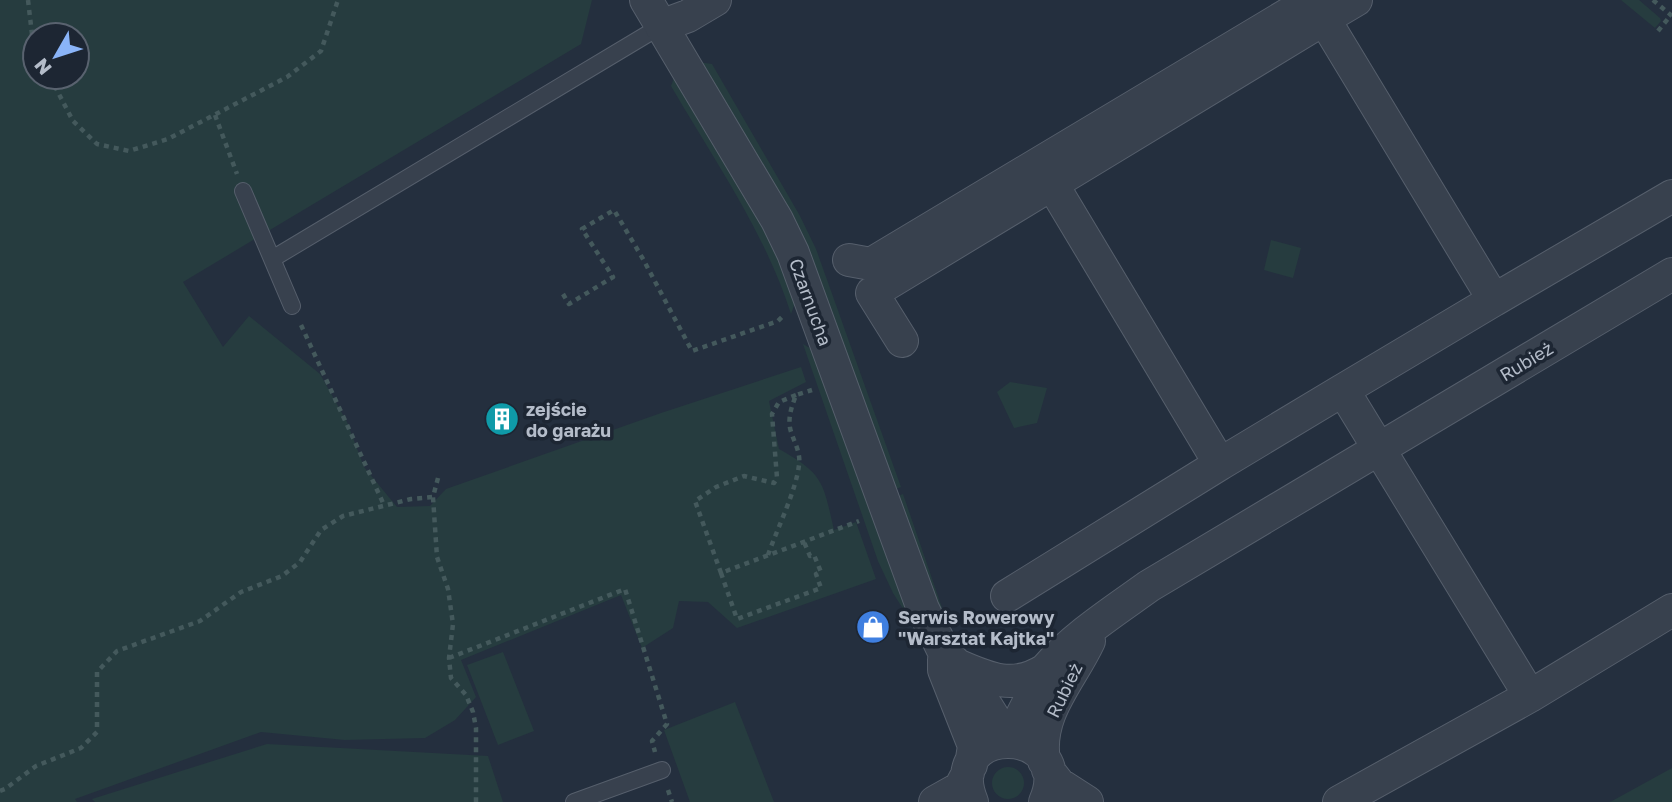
<svg xmlns="http://www.w3.org/2000/svg" width="1672" height="802" font-family="'Golos Text',sans-serif">
<rect width="100%" height="100%" fill="#242f3e"/>
<path fill="#263c3f" fill-rule="evenodd" d="M0 0H592L581 44 183 282 223 347 249 316 320 374 347 422 364 467 397 507 430 506 446 489 661 413 801 367 806 382 769 401 779 449C824 474 823 482 834 530L856 522 876 579 737 628 708 602 679 601 673 628 642 648 621 595 461 660 476 697 455 720 425 738 345 740 261 732 75 799 77 802H0ZM35 35H77V77H35Z
M1621 0H1639L1660 18 1661 21 1655 28Z
M698 62 712 64 800 216 816 249 901 487 891 491Z
M675 75 775 248 795 303 791 314C765 232 714 160 671 86Z
M1271 240 1301 248 1293 278 1264 270Z
M803 344 813 350 921 637 893 593 878 561Z
M1010 382 1047 388 1037 423 1014 428 997 392Z
M903 494 951 634 940 614 894 498Z
M503 652 534 731 498 745 467 665Z
M735 702 774 802H690L664 730Z
M267 744 488 756 503 802H95L92 799Z
M992 783a16 16 0 1 1 32 0a16 16 0 1 1-32 0Z
M1672 768V802H1609L1612 801Z"/>
<g fill="none" stroke-linecap="round" stroke-linejoin="round">
<g stroke="#565f6c" stroke-width="18">
<path id="service" d="M243 191 292 306
M272 259 661 26
M574 802 662 770"/>
</g>
<g stroke="#565f6c" stroke-width="34">
<path id="minor" d="M646 0 777 220 793 253 923 609 944 652 957 665 987 707 1002 731 1004 741
M1356 0 1324 19 1494 300 1672 196
M1324 19 1052 184 1220 464 1343 390
M661 26 688 16 715 0
M849 260 871 264 1312 0
M1494 300 1343 390 1530 696
M902 341 872 293 1052 184
M1007 596 1220 464
M944 660V670L974 746 971 765
M957 665C989 679 1013 690 1045 670
M1009 741 1045 670C1075 636 1113 612 1149 586L1672 274
M1044 761C1036 714 1071 680 1089 641
M1048 770 1059 784 1087 802
M935 802 960 788 968 773
M972 802C939 720 1079 724 1045 802
M1339 802 1530 696 1672 610"/>
</g>
<path stroke="#44595c" stroke-width="4.5" stroke-dasharray="5 5" stroke-linecap="butt" d="M28 0 35 60
M1653 0 1672 16
M1658 31 1671 15
M50 77 73 121 97 144 129 151 168 139 287 77 321 51 338 0
M215 115 237 174
M563 294 569 304 613 277 582 229 614 210 643 259 692 351 778 321 784 315
M301 325 384 505
M796 395 779 402 772 414 777 478 774 483 744 476 716 487 695 501 721 573 859 521
M438 478 433 497 437 557 448 589 453 624 449 658 451 678 466 695 473 712 476 728V802
M768 555C777 529 796 491 799 465 801 451 793 441 790 428 788 416 792 406 796 395L812 390
M721 573 737 619 821 588 816 574 821 572 814 555 810 556 804 542
M449 658 625 589 667 724 652 741 655 752
M668 790 672 802
M0 791 5 789 36 766 81 748 97 732V672L117 651 200 621 241 592 282 576 300 562 321 530 343 516 411 499 433 497"/>
<use href="#service" stroke="#38414e" stroke-width="16"/>
<use href="#minor" stroke="#38414e" stroke-width="32"/>
</g>
<defs>
<g id="building-disc" transform="scale(1.75)"><circle r="9.5" fill="#0f9aa8" stroke="#1d2633"/><path d="M-4-6H4V6H1V3H-1V6H-4ZM-2.5-4.3h1.7v1.8h-1.7ZM.8-4.3h1.7v1.8H.8ZM-2.5-1h1.7V.8h-1.7ZM.8-1h1.7V.8H.8Z" fill="#fff"/></g>
<g id="shop-disc" transform="scale(1.75)"><circle r="9.5" fill="#3f7fe0" stroke="#1d2633"/><path d="M-5-2.5h2.3a2.7 3.5 0 0 1 5.4 0H5L5.5 6h-11ZM-1.5-2.5h3a1.5 2.3 0 0 0-3 0Z" fill="#fff"/></g>
</defs>
<g fill-rule="evenodd">
<use href="#building-disc" x="502" y="419"/>
<use href="#shop-disc" x="873" y="627"/>
</g>
<g text-anchor="middle" dominant-baseline="central" stroke-width="7" stroke-linejoin="round" paint-order="stroke">
<g font-size="18" fill="#b4bcc9" stroke="#1d2633">
<text transform="translate(811 302) rotate(70)">Czarnucha</text>
<text transform="translate(1526 361) rotate(-31)">Rubież</text>
<text transform="translate(1064 690) rotate(-64)">Rubież</text>
</g>
<g font-size="18" font-weight="bold" fill="#b4bcc9" stroke="#1d2633" text-anchor="start">
<text x="526" y="409">zejście<tspan x="526" dy="21">do garażu</tspan></text>
<text x="898" y="617">Serwis Rowerowy<tspan x="898" dy="21">"Warsztat Kajtka"</tspan></text>
</g>
</g>
<g transform="translate(56 56) rotate(231)"><circle r="33" fill="#1d2633" stroke="#59626f" stroke-width="2"/>
<path d="M0-5L12 26L0 18L-12 26Z" fill="#8ab4f8"/>
<text y="-10" font-size="19" font-weight="bold" text-anchor="middle" fill="#b4bcc9">N</text>
</g>
</svg>
